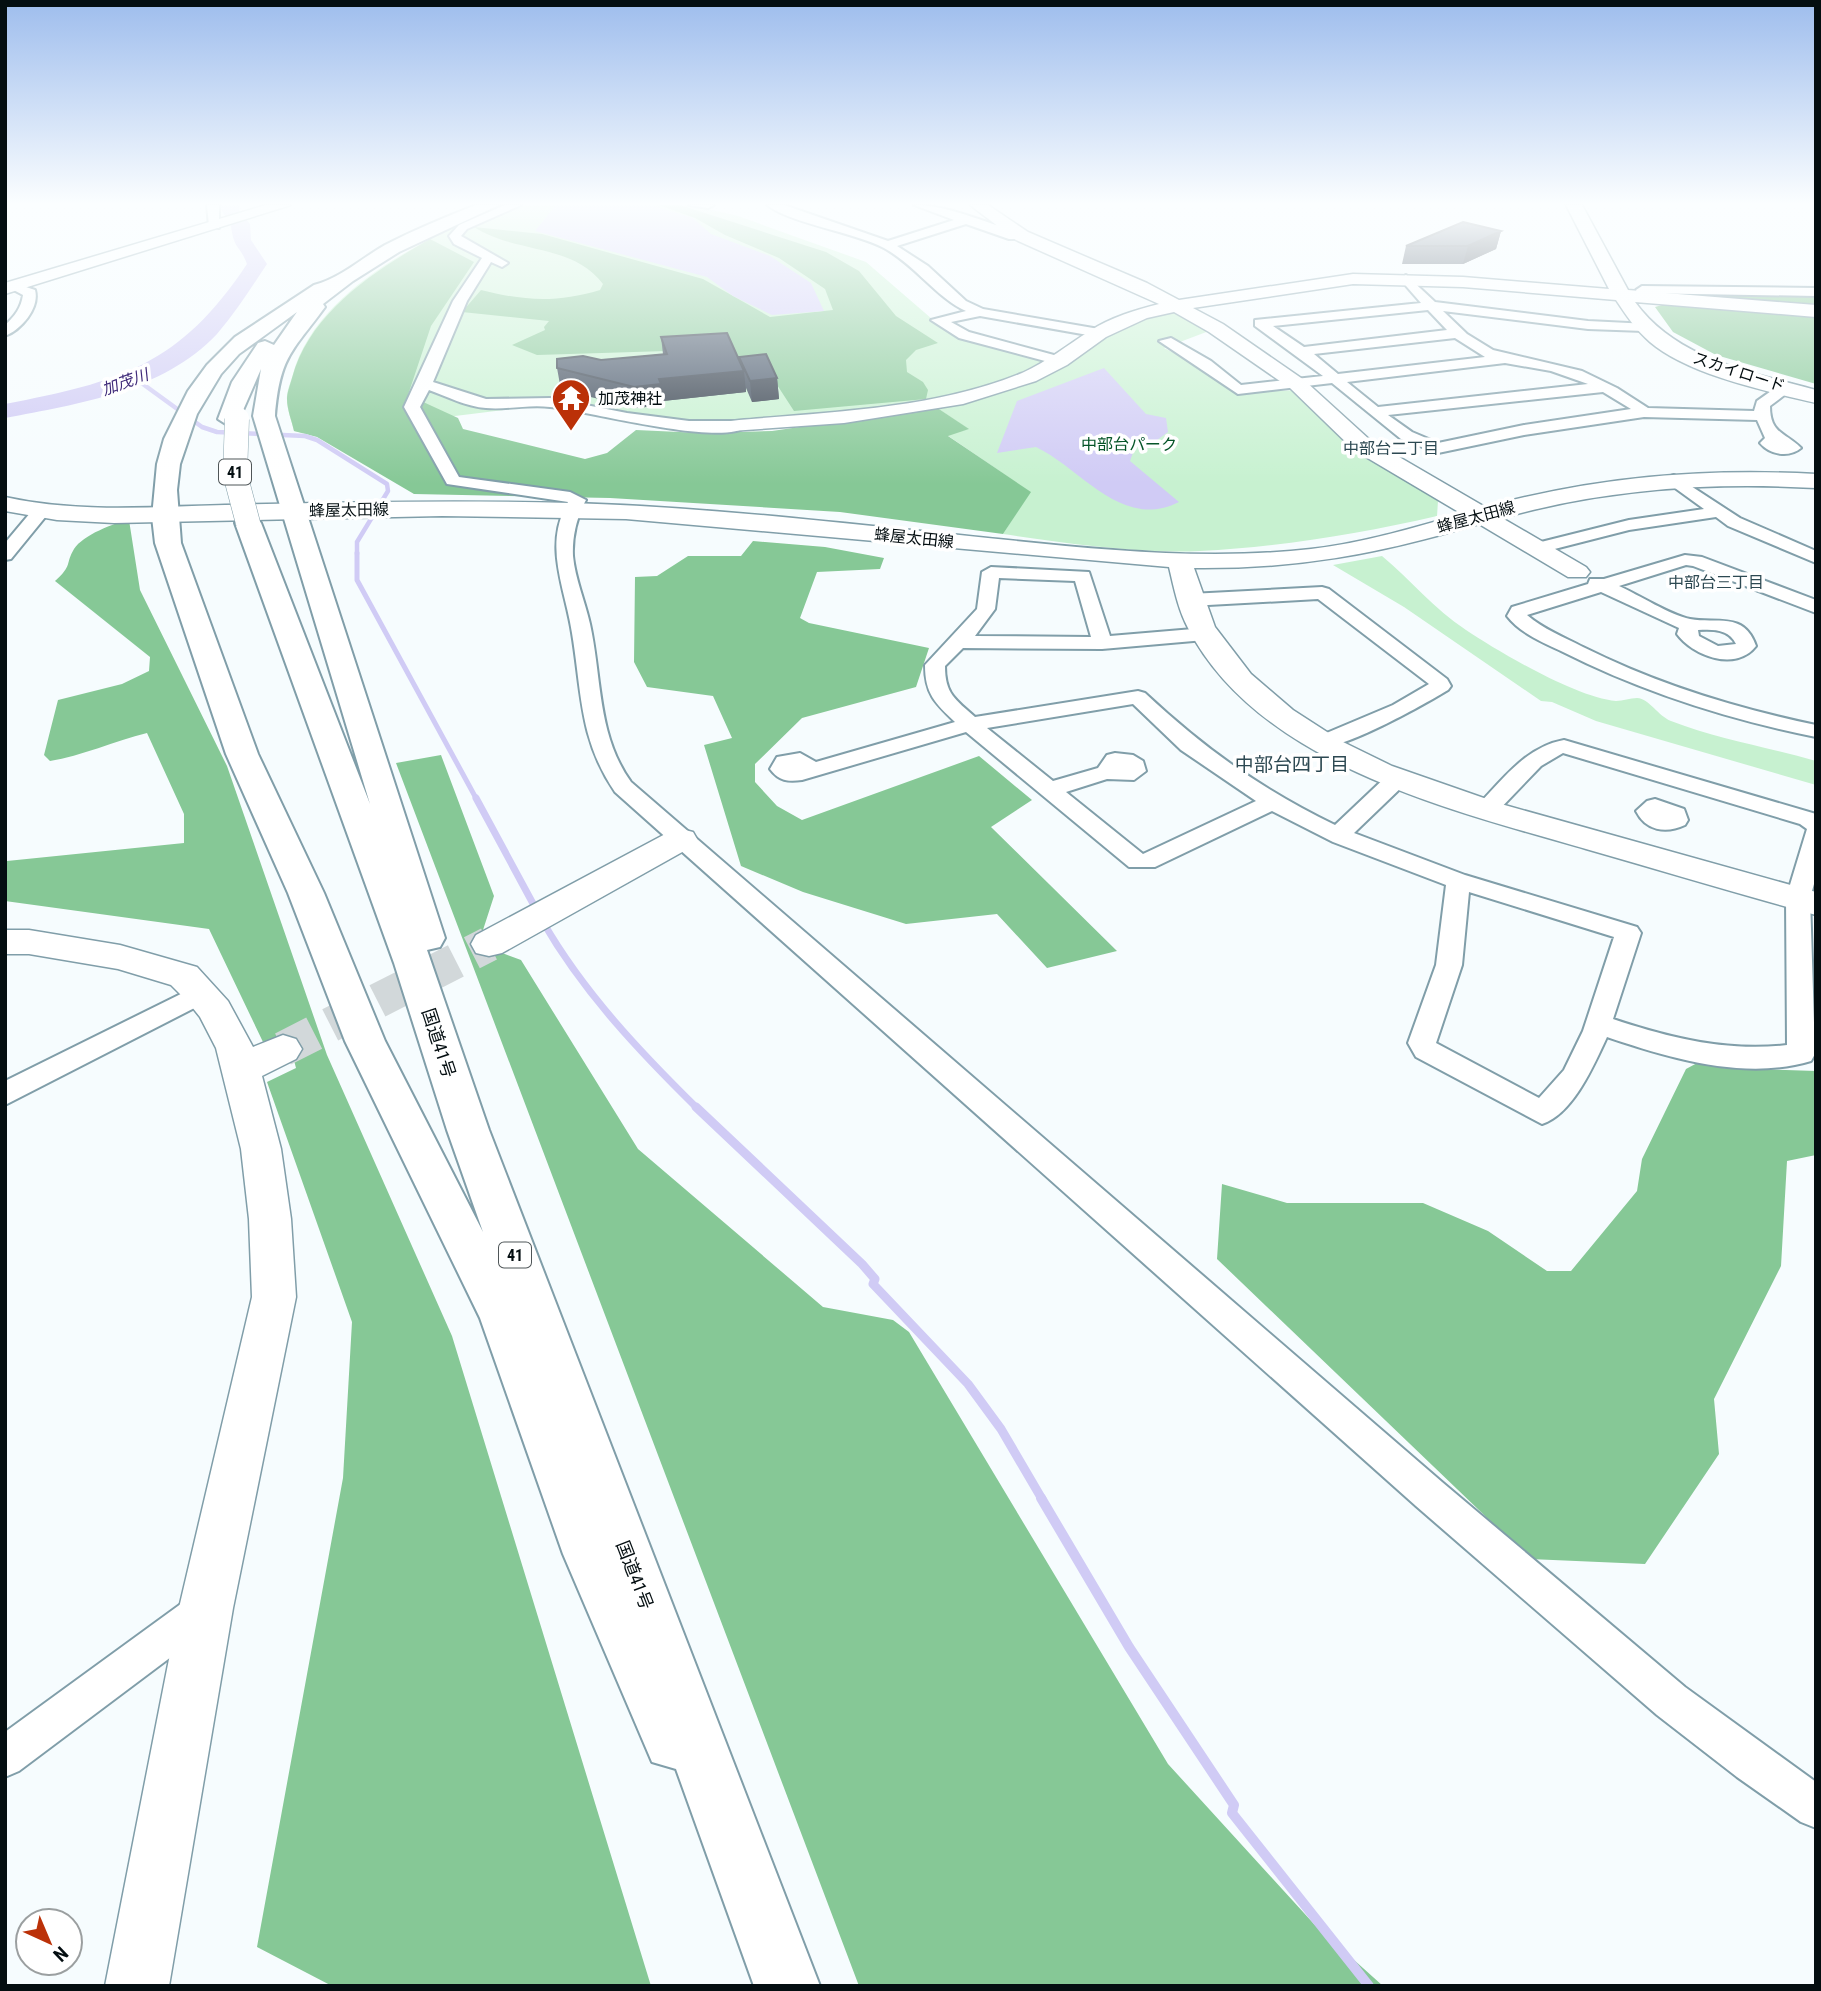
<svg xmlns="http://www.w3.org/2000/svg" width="1821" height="1991" font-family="'Roboto Condensed','Noto Sans JP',sans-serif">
<rect width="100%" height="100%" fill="#f6fcfe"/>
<path fill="#c7f1d0" d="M508 205H691L738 216 866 262 932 319 962 337 1049 361 993 386 930 401 769 419 715 422 657 419 550 400 529 407 308 434 294 431C292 422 287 410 287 400 286 392 291 382 293 374 316 289 432 233 508 205Z
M1170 312 1188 316 1209 331 1164 348 1208 370 1236 393 1298 390 1377 463 1438 501 1437 516C1359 534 1280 547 1200 551 1140 554 1063 543 1003 534L1030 492 947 435 968 429 936 407 975 398 1143 319Z
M1382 556C1411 580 1434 609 1466 630 1499 652 1577 698 1616 701 1623 701 1630 698 1637 698 1650 699 1658 716 1671 721 1717 739 1768 747 1816 761V785L1596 721 1552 702 1541 701 1404 607 1333 565Z"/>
<path fill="#86c896" d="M659 205H680L826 252 859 271 896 316 938 343 916 350 906 360 907 372 923 382 928 390 926 399 794 411 768 371 752 373 731 349 537 355 512 345 545 330 544 327 549 321 462 312 481 290C524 301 557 303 600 290L603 284C572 243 516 254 474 227L542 234 703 279 770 317 833 310 825 289 779 258 725 235 695 218Z
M430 239 474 262 431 326 408 395 458 418 463 429 585 459 607 453 636 430 701 433 772 431 936 407 969 429 948 436 1031 492 1003 534 840 512 610 498 414 494 317 437 294 431C292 422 287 409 287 399 287 393 290 385 292 378 310 312 374 271 430 239Z
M1650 293 1816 294V307Z
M1669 303 1816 317V384L1716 355 1673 332 1655 307Z
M129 520 140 590 227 766 327 1055 452 1336 651 1986H332L257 1947 343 1478 352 1322 267 1082 296 1068 287 1034 263 1042 209 929 5 901 7 861 184 843V814L147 733C115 741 81 756 50 761L44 755 58 700 122 684 149 671 150 657 55 581C73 565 65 564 74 549 83 535 114 523 129 520Z
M753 541 825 547 884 558 880 569 817 572 800 618 809 623 929 648 916 687 802 718 755 764V782L777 806 802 820 979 756 1032 800 991 827 1117 951 1047 968 997 914 906 924 803 892 741 866 704 745 732 738 713 696 647 687 634 662 635 577 657 576 688 556H741Z
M441 755 494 896 483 930 497 951 521 960 638 1149 823 1307 893 1320 909 1332 1168 1764 1314 1924 1383 1986H859L396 763Z
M1699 1062 1721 1068 1816 1071V1155L1787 1161 1781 1266 1714 1399 1719 1454 1645 1564 1530 1559 1217 1259 1222 1184 1287 1203H1423L1488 1231 1547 1271H1571L1637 1191 1642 1159 1686 1069Z"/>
<path fill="#d0cbf5" d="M556 205H652L693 218 711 234 770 256 811 283 824 311 772 315 733 296 707 277 535 231Z
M1104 368 1146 414 1166 418 1168 432 1153 443 1136 444 1130 461 1179 502C1122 531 1082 469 1036 447L997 453 1017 401Z"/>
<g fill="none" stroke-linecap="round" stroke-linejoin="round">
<path stroke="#d0cbf5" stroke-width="4.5" d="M136 379 202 427 217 432 305 436 317 440 387 484 388 491 357 542V554"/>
<path stroke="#d0cbf5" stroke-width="5" d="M357 553V580L477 800"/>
<path stroke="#d0cbf5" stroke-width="7" d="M476 798 537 911
M543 922C584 993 640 1052 698 1109"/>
<path stroke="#d0cbf5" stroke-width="9" d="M696 1107 862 1264 875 1279 873 1284 968 1384 1001 1429 1042 1499"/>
<path stroke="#d0cbf5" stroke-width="10" d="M1041 1498 1129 1647 1234 1805 1232 1813 1369 1986"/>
<path fill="#d0cbf5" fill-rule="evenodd" d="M221 205H239V210L250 224 251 240 267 264C251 288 236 312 217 334 163 391 79 404 5 418V404C120 382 180 365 247 264 240 245 234 250 231 226 230 218 221 215 221 205Z"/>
<path stroke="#d2d8da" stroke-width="35" stroke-dasharray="35 18" stroke-linecap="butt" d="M283 1049 489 944"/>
<g stroke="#809ea9" stroke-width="4">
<path id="street" d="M207 205H219V228L209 226Z
M505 205H521L467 229 461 236 508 263 502 267 491 262 467 301 433 382 486 399 550 398 627 413 689 421H739L747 426C724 448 584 410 550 407 529 404 507 410 486 408 467 407 446 396 429 390L420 407 459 477 570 492 586 500C577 516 572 537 573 556 575 579 585 601 590 624 602 678 597 735 631 782L1442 1482 1685 1687 1816 1782V1828L1801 1822 1737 1777 1657 1715 1416 1506 615 792C579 739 582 693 572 633 565 587 543 546 568 502L447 484 404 407 453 301 482 258 454 244 449 236 459 225Z
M689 205H714L708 208Z
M767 205H784L888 241 954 220 914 205C952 205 989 226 1026 233V239H1009L966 224 897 246 928 266 966 301 983 309 1099 329 1106 333 1099 337 980 316 951 322 969 332 1065 358V364L1060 365 959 338 931 320 966 311C938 299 914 264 884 248 854 232 792 224 767 205Z
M1406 275 1435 302 1588 321 1649 324 1651 327 1644 331 1588 329 1443 311 1467 334 1493 350 1582 371 1617 388 1648 408 1754 411 1757 401 1781 384H1791V390L1770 406C1770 434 1785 432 1801 448 1789 458 1770 455 1760 443L1765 438 1757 420 1644 417 1524 435 1438 453 1401 439 1332 383 1238 394 1159 341 1171 338 1211 361 1241 385 1323 376 1255 326V320L1421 303 1400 279ZM1428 310 1447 330 1304 347 1273 326ZM1455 338 1485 357 1338 374 1314 354ZM1505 363 1551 371 1588 384 1378 407 1347 382ZM1603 392 1631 409 1524 425 1438 443 1412 432 1388 415Z
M14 283 35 290C40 308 21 330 5 336V325C15 316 21 308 23 295L8 287Z
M1642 286 1816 288V296L1637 293 1636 290Z
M1674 475 1740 518 1816 551V563L1728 526 1716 517 1629 530 1535 554 1526 549 1529 545 1629 520 1704 509 1668 483V477Z
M42 505 51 510 11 559 5 560V543L36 506Z
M1685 555 1702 557 1816 600V613L1693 566 1686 565 1619 586C1639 595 1670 615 1690 619 1716 624 1744 611 1756 646 1736 672 1693 656 1677 634L1679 628 1601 592 1527 615C1543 629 1564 637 1583 647 1657 684 1735 708 1816 725V737C1727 719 1642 692 1561 651 1542 642 1520 633 1507 616L1512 607 1588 584 1590 579H1604ZM1698 630C1713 629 1729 629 1736 644L1718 646 1699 636Z
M991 567 1089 572 1110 636 1205 628 1215 634 1205 640 1102 649 963 648 945 666C945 694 955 699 975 717L1138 691 1145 693C1205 749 1261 789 1335 825L1390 773H1406L1409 778 1406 783 1354 833 1465 875 1637 927 1641 933 1613 1019C1670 1038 1727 1052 1787 1045L1786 898 1807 829 1800 824 1563 753 1541 766 1494 815H1478L1475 810 1478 805C1503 779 1526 747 1564 740L1816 814V877L1810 898 1815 1054 1811 1061C1745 1081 1669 1058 1607 1037 1594 1065 1573 1114 1542 1124L1416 1057 1408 1043 1436 965 1446 885 1333 842 1272 811 1155 867H1129L966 732 802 780C788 782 779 781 770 769L777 757 800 753 816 762 955 722C935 703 925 694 925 665L977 609 982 572ZM999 578 1075 581 1091 637 975 636 995 609ZM1133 704 1181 750 1256 801 1143 854 1066 792 1107 779 1134 780 1146 771 1143 761 1133 755 1115 753 1107 755 1098 768 1053 781 987 728ZM1469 892 1614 937 1583 1031 1564 1070 1539 1098 1436 1043 1462 965Z
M1322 587 1329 589 1447 679 1451 686 1448 690C1425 704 1340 752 1317 747L1314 742 1317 737 1393 705 1429 684 1318 599 1190 606 1181 600 1190 594Z
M1655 799 1684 809 1688 820 1685 825C1666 834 1646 831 1636 811L1647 801Z
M201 984 210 986 214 993 210 1000 5 1105V1081Z
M202 1592 215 1598 221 1611 215 1624 19 1771 5 1777V1732L189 1598Z"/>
</g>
<g stroke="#809ea9" stroke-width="3">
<path id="secondary" d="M266 205H291L5 294V283Z
M970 205H988L1028 232 1147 283 1179 300 1353 274 1463 277 1609 289 1566 205H1582L1628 290 1816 305V317L1635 302C1677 360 1751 372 1816 390V403C1766 391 1689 375 1650 342 1636 330 1626 315 1616 300L1463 287 1353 284 1193 308 1223 324 1304 380 1370 440 1485 507C1597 477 1699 468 1816 474V488C1708 482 1606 489 1502 518L1586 567 1590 572 1586 577H1568L1479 524C1378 554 1300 569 1194 568L1215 627 1251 674 1293 710 1341 741 1392 766 1501 804 1816 892V915C1739 894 1663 871 1586 849 1451 810 1258 764 1188 628 1178 609 1174 588 1169 567L626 519 442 516 114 523 57 520 5 511V497C78 513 151 507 225 505 340 502 456 500 571 503 711 507 849 524 988 538 1095 549 1204 561 1311 549 1363 543 1412 528 1462 514L1354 450 1290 388 1209 332 1174 312 1147 318 1106 337 1067 365 1036 381 963 404 844 423 731 431 728 426 731 421 739 420C832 412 934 409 1022 373 1047 362 1067 345 1090 331 1111 317 1136 310 1159 304L1016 240Z
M681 829 693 832 697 839 693 846 502 953 489 956 476 953 471 944 476 935 669 832Z
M5 930H29L120 945 197 967 228 1001 253 1047 283 1035 296 1039 302 1049 296 1059 262 1076 281 1149 291 1219 296 1297 233 1608 169 1986H105L179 1608 252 1297 249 1219 241 1149 216 1048 200 1017 188 1002 171 985 118 969 29 954H5Z"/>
</g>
<g stroke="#809ea9" stroke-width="4">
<path id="highway" d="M476 205H499L399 252 353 281 323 304 325 307C292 352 280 356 275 416L445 938 440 947 427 950 489 1130 820 1986H754L676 1769 652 1762 563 1554 480 1318 345 1041 288 893 226 754 155 543 152 517 157 464 164 439 188 391 207 365 235 337 314 285C339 279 362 258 385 245 414 230 445 217 476 205ZM297 312 274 345 265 341 258 343 232 382 218 419 229 426 237 424 261 369 253 416 370 804 261 523 257 518H239L235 523 394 963 447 1130 483 1232 385 1041 324 893 258 754 181 543 177 490 180 464 197 414 221 374 239 354Z"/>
</g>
<use href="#street" fill="#fff" fill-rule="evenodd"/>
<use href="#secondary" fill="#fff" fill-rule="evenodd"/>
<use href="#highway" fill="#fff" fill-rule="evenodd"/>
<g stroke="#809ea9" stroke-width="25" stroke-linecap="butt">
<path id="highway-bridge" d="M237 419 235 474 248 523"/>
</g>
<use href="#highway-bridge" stroke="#fff" stroke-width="24"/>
</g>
<path fill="#3c4959" d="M1501 231 1496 249 1463 264H1402L1406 246Z
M661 337 739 361V357L777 378 779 399 752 402 746 388V392L663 401V405L637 408 561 390 557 368 601 360 663 354Z"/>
<path fill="#313c49" d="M1501 231 1496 249 1463 264 1468 246Z
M744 371 746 392 663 401V405L637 408 634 387 659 379Z
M777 378 779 399 752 402 750 381Z"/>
<path fill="#465568" stroke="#313c49" stroke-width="2" d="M1463 222 1501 231 1468 246H1406Z
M727 333 744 371 659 379 661 384 634 387 557 368V359L583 356 601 360 667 354 661 337Z
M766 354 777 378 750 381 739 357Z"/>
<linearGradient id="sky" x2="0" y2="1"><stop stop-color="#9ebded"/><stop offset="0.42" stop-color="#fbfeff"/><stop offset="1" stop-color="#fbfeff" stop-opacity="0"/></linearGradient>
<rect width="1821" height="484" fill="url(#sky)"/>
<defs>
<g id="temple-pin" transform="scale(2.0125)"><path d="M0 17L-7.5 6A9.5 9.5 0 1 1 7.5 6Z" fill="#bb3108" stroke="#fff"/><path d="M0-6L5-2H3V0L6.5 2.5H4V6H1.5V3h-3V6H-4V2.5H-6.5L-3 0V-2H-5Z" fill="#fff"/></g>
</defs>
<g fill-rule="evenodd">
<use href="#temple-pin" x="571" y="398"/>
</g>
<g text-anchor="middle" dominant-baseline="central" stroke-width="7" stroke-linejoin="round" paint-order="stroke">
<g font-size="16" fill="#040e11" stroke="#fff">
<text transform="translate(1739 372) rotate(18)">スカイロード</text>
<text transform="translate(349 510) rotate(-1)">蜂屋太田線</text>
<text transform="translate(1476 517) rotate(-15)">蜂屋太田線</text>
<text transform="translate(914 538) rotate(6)">蜂屋太田線</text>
</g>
<g font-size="16" font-style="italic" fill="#3f2a79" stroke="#fff">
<text transform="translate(125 382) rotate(-20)">加茂川</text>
</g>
<g font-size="16" fill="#040e11" stroke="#fff" text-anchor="start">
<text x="598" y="398">加茂神社</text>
</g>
<g font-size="16" fill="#055528" stroke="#fff">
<text x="1129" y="444">中部台パーク</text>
</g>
<g font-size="16" fill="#2d4952" stroke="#fff">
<text x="1391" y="448">中部台二丁目</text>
<text x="1716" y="582">中部台三丁目</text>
</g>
<g fill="#fff" stroke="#4f5658" stroke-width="2">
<rect x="219" y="459.5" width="32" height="25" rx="5"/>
<rect x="499" y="1242.5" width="32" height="25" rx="5"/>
</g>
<g font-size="16" font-weight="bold" fill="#040e11">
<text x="235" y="472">41</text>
<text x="515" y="1255">41</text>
</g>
<g font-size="18" fill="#040e11" stroke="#fff">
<text transform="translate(439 1043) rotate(72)">国道41号</text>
<text transform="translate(635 1575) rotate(69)">国道41号</text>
</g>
<g font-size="19" fill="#2d4952" stroke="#fff">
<text x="1292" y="764">中部台四丁目</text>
</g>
</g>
<rect width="1821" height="1991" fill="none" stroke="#040e11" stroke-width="14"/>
<g transform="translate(49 1942) rotate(136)"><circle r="33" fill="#ffffff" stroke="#9b9fa0" stroke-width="2"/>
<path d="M0-5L12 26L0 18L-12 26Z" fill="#bb3108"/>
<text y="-10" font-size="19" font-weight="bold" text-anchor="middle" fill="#040e11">N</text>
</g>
</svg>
